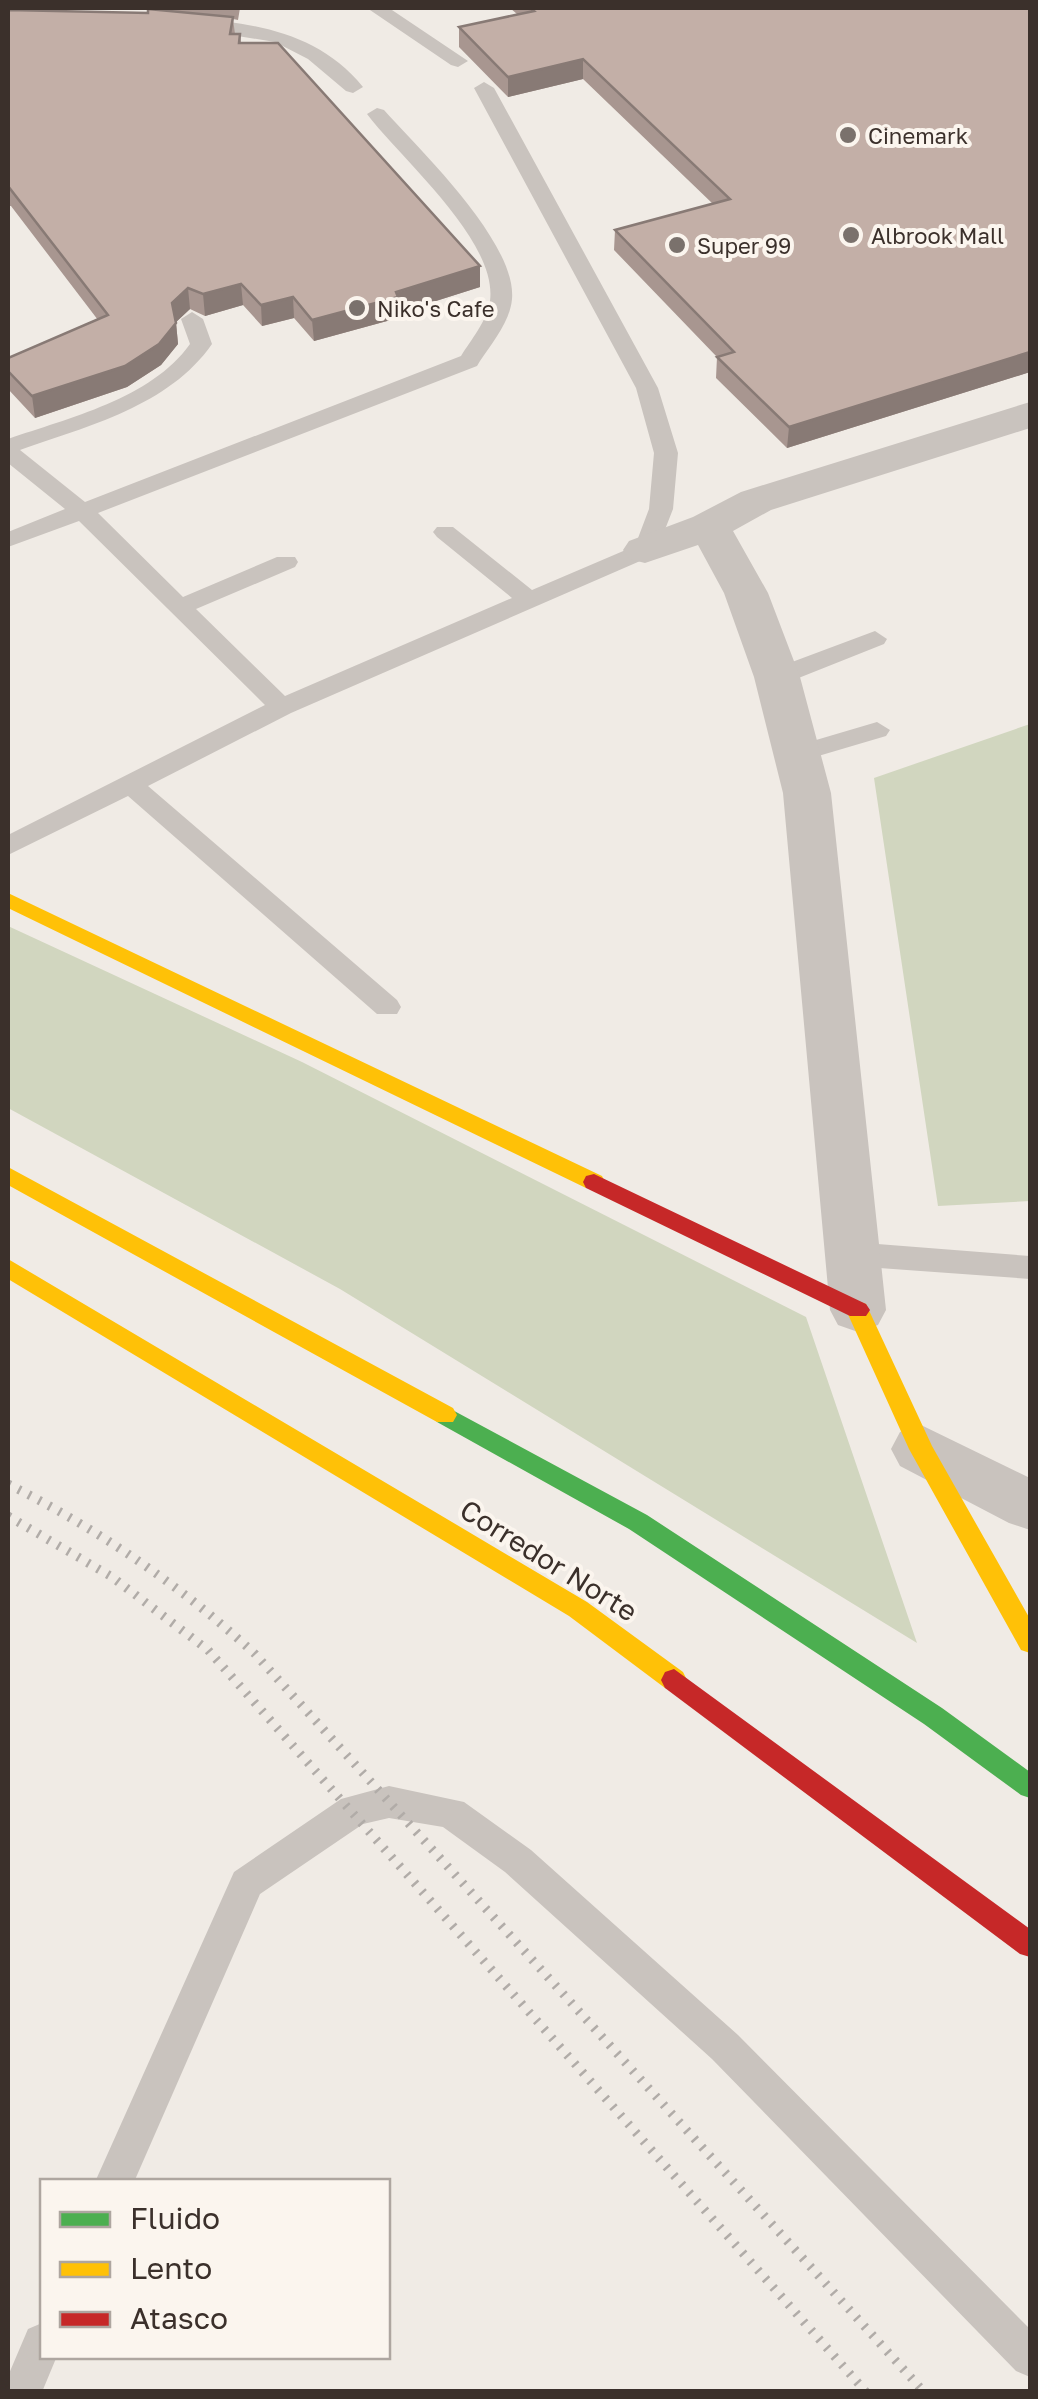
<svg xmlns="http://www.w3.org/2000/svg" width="1038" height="2399" font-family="'Golos Text',sans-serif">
<rect width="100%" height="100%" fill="#f0ebe5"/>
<path fill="#d1d6bf" d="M1030 724V1201L938 1206 874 778Z
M8 926 302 1062 806 1317 917 1643 340 1289 8 1108Z"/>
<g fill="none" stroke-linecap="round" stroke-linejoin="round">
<path fill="#c9c3be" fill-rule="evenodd" d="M367 8H389L468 61 458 67 451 65Z
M195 18C259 24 320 34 363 87L353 93 346 91 308 59 275 42 188 28V20Z
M484 82 494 88 658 388 678 453 673 509 657 550 654 555 291 713 148 786 397 1000 401 1007 397 1014H377L128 796 8 855V835L265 705 79 521 8 547V532L65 509 8 463V439C68 418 151 399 190 344L181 319 192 312 203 319 212 344C169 406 88 426 20 450L85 502 461 356C471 340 487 321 490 301 498 241 401 159 367 114L377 108 384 110C420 150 517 243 512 299 510 322 492 343 480 361L477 366 98 513 183 597 277 557H295L298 562 295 567 196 609 285 696 512 598 437 537 433 532 437 527H453L532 590 635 546 649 509 654 453 636 388 474 88Z
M875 631 887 639 884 644 786 683 777 685 764 677 768 671Z
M877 722 890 730 886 736 798 762 785 754 789 748Z
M852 1242 1030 1256V1279L852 1266 841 1262 837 1254 841 1246Z
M389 1786 464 1802 531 1850 738 2035 1030 2329V2377L1016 2371 712 2059 505 1872 443 1827 389 1818 363 1824 260 1894 134 2182H95L234 1872 341 1799Z
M42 2323V2356H57L42 2392H8V2376L28 2329Z"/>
<path fill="#c9c3be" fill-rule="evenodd" d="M1030 402V428L771 510 733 531 768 593 800 677 831 793 886 1310 878 1325 858 1332 838 1325 830 1310 783 793 754 677 724 593 698 545 645 563 629 559 623 550 629 541 693 517 741 492Z
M921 1425 1030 1478V1530L1009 1523 900 1466 891 1449 900 1432Z"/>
<path fill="#4caf50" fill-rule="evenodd" d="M445 1406 647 1515 942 1708 1030 1772V1798L1021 1795 924 1724 629 1529 437 1422 433 1415 437 1408Z"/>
<path fill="#ffc107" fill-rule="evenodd" d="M8 893 602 1176 605 1182 602 1188H586L8 908Z
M8 1167 453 1408 457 1415 453 1422H437L8 1185Z
M8 1259 587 1602 683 1672 687 1680 683 1688 674 1691 665 1688 569 1616 8 1279Z
M858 1301 866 1304 932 1446 1030 1619V1653L1021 1650 909 1449 846 1310 850 1304Z"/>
<path fill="#c62828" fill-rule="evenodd" d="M594 1174 866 1304 870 1310 866 1316H850L586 1188 583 1182 586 1176Z
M674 1669 1030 1929V1957L1020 1954 665 1688 661 1680 665 1672Z"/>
<path stroke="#b1aca8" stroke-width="9" stroke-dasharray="2.5 9" stroke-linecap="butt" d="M8 1484C99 1530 180 1585 255 1654L924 2392
M8 1516 112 1577 208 1650 866 2392"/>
</g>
<path fill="#a89690" d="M154 8H240L238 20 233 19 235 34H240L241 43 480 266V287L398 313V318L314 341 294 318 262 326 243 305 205 316 190 309 176 322 178 344 161 365 127 387 35 418 8 389V358L98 320 11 206H8V10L148 13 154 9Z
M510 8H1030V372L787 448 716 378 717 357 614 250 615 230 713 204 583 79 508 97 459 47V27L517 14Z"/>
<path fill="#887a75" d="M583 59V79L508 97V77Z
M480 266V287L398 313V318L314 341 312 320Z
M241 284 243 305 205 316 203 294Z
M188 288 190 309 174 324 172 303Z
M293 297 294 318 262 326 261 305Z
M176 323 178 344 161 365 127 387 35 418 32 396Z
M1030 352V372L787 448 789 427Z"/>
<path fill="#c3afa7" stroke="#887a75" stroke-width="2.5" d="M530 8H1030V352L789 427 717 357 734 352 615 230 730 199 583 59 508 77 459 27 534 11Z
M148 9 233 17 230 34H240L239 43H278L480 266 396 292 398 297 312 320 293 297 261 305 241 284 203 294 188 288 172 303 176 323 159 344 125 366 32 396 8 371V358L108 315 8 186V10L148 13Z"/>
<g fill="#7a716c" stroke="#fbf5ee" stroke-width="4">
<circle cx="848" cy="135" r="10"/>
<circle cx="851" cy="235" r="10"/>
<circle cx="677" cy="245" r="10"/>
<circle cx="357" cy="308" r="10"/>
</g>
<g text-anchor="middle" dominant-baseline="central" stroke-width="8" stroke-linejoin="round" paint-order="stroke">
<g font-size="22" fill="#3b302b" stroke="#fbf5ee" text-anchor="start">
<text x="868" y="135">Cinemark</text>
<text x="871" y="235">Albrook Mall</text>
<text x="697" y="245">Super 99</text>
<text x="377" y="308">Niko's Cafe</text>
</g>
<g font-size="28" fill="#3b302b" stroke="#fbf5ee">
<text transform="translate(549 1560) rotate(32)">Corredor Norte</text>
</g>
</g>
<rect width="1038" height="2399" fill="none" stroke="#3b302b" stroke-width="20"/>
<rect x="40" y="2179" width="350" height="180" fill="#fbf5ee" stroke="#aea6a0" stroke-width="2.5"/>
<rect x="60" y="2212" width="50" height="15" fill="#4caf50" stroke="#aea6a0" stroke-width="2.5"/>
<text x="130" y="2229" font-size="30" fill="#3b302b">Fluido</text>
<rect x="60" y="2262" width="50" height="15" fill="#ffc107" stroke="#aea6a0" stroke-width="2.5"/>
<text x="130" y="2279" font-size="30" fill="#3b302b">Lento</text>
<rect x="60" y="2312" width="50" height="15" fill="#c62828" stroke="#aea6a0" stroke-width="2.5"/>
<text x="130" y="2329" font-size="30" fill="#3b302b">Atasco</text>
</svg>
